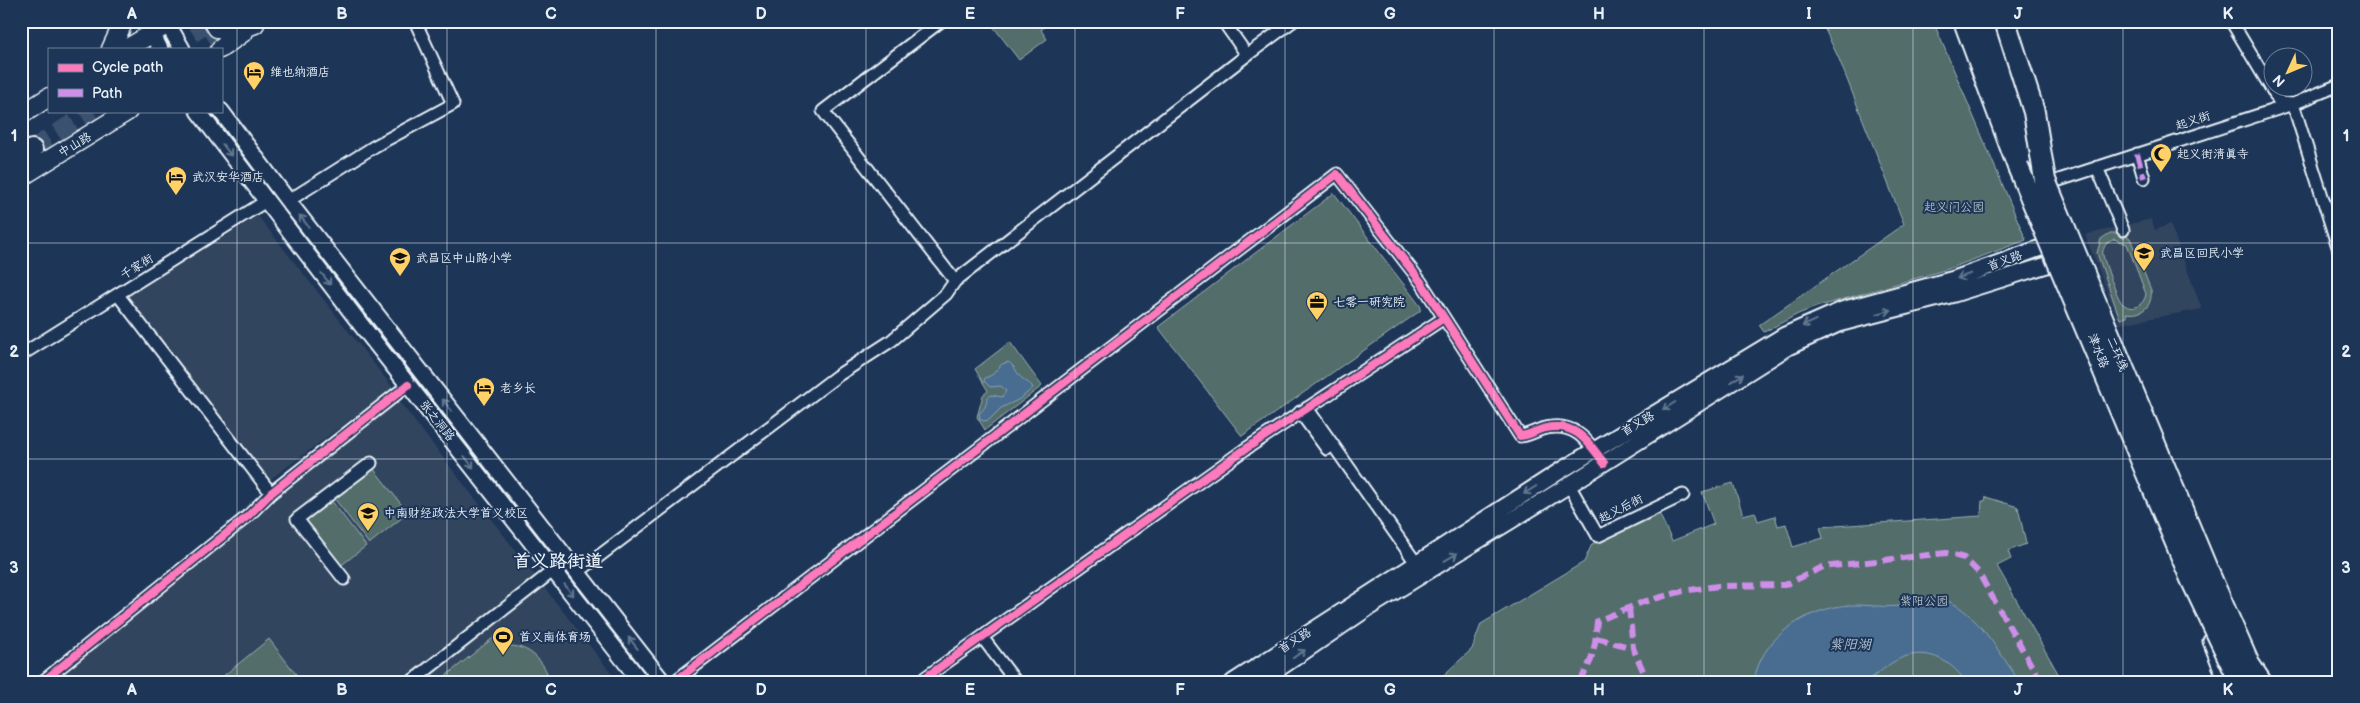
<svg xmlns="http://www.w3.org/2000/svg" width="2360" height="703" font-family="'Balsamiq Sans','LXGW WenKai TC',sans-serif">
<rect width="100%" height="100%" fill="#1d3557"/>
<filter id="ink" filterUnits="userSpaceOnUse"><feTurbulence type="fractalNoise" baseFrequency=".02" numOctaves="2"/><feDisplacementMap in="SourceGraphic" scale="10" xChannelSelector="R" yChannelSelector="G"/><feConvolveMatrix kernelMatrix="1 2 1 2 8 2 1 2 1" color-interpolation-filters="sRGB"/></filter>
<g filter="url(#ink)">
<path fill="#33445e" d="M258 216 393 388 268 481 128 296Z
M2151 219 2155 230 2170 224 2202 309 2120 324 2085 235Z
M399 401 618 682H53L282 494Z"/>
<path fill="#526d6b" stroke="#9dafb2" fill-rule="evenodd" d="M989 21H1052L1041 30 1047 39 1019 60Z
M1821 21H1933L2026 240 1948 269 1816 307 1798 314 1764 332 1759 325 1904 224 1839 59Z
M1334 193 1421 307 1420 311 1242 436 1158 327Z
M2110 233H2121L2130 238 2151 290C2153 306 2142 316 2126 313L2127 317 2120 319 2097 253 2101 239ZM2114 239 2127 244 2146 294C2144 305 2132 313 2122 303 2117 298 2105 264 2103 255 2102 251 2104 248 2106 244Z
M1010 342 1042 386 985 430 977 417 983 395 988 391 975 369Z
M373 468 408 513 369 544 334 498Z
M1733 483 1743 515 1755 512 1758 521 1775 516 1778 526 1786 524 1793 547 1823 538 1820 527 1981 516 1982 501H1985L1986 497 2018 507 2026 544 2008 551 2011 559 1997 566 2063 682H1436L1472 649 1481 624 1584 562 1592 544 1659 513 1672 541 1714 524 1702 492Z
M331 500 366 546 339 567 303 521Z
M503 630 512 641 507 646C529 645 545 661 550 682H438Z
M269 639 302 682H216Z"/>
<path fill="#486d90" stroke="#88a2ba" d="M1008 362C1016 366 1016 374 1023 379 1027 383 1030 382 1033 388L1020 399 1001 408 989 420 983 421 980 419 979 414 985 407 988 397 992 395 1002 397 1006 391 1001 386 990 387 984 381 985 378 992 375 1002 364Z
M1933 597C1971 600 1999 653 2020 682H1966C1947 655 1919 645 1890 664 1882 670 1870 681 1861 682 1826 684 1789 682 1754 682 1760 639 1802 612 1841 606 1860 603 1880 608 1899 606 1910 604 1921 600 1933 597Z"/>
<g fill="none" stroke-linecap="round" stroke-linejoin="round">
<path stroke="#3b516f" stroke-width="20" stroke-dasharray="20 10" stroke-linecap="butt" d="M207 38 234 21
M167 49 210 21
M32 150 93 111"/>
<g stroke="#e8f1f8" stroke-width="15">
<path id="street" d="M941 21 823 111 955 281
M2231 21 2280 103 2293 104 2339 250
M1247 55 1293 21
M2137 154 2144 178
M2097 167 2123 230
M2056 181 2293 104 2339 85
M288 201 375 146 453 104 415 21
M118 295 271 493
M21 355 266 201
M1307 408 1421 570
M1300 412 1327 449
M1569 485 1598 536 1683 495
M578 572 837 376 891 341 946 294 955 281 1247 55 1223 21
M344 579 297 519 371 463
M982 637 1016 682
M42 682 248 516 271 493 408 385
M411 682 568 559
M674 682 1337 174 1421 282 1520 436C1527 436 1535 431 1542 429 1574 420 1587 440 1604 463
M919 682 1244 450 1444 318"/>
</g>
<g stroke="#e8f1f8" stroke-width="19">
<path id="secondary" d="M146 21 160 49
M166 21 182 49
M198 111 362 326 641 682
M221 111 288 201 663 682
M2211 641 2227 682
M1233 682 1560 471 1785 335 1842 310 1954 279 2060 241
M1259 682 1368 608 1569 485 1788 347 1838 324 1954 294 2066 259"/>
</g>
<g stroke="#e8f1f8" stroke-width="21">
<path id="primary" d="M213 21 217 28 230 33 255 24
M111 49 124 21
M126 49 173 21
M220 49 244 32
M21 115 49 97
M21 177 128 111"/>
</g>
<g stroke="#e8f1f8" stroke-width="24">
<path id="highway" d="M1964 21 2018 167
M1984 21 2038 164
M21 156 32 150"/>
</g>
<use href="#street" stroke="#1d3557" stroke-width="11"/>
<use href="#secondary" stroke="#1d3557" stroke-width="15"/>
<use href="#primary" stroke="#1d3557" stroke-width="18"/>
<use href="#highway" stroke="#1d3557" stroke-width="20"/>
<g stroke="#e8f1f8" stroke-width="24" stroke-linecap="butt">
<path id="highway-bridge" d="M2005 21 2034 112 2045 180 2207 569 2249 664 2261 682
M2018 167 2191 579 2240 682"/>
</g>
<use href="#highway-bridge" stroke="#1d3557" stroke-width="20"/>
<path stroke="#ce8fe9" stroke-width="6" stroke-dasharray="12 6" stroke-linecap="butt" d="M2137 154 2144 178
M1629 607 1633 648 1648 682
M1596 638 1633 648
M1580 682 1591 660 1595 643 1597 621 1643 602 1683 591 1718 586 1785 585 1823 567 1946 553 1964 558 1978 572 2041 682"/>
<g stroke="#1d3557" stroke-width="11">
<path id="cycleway" d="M42 682 248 516 271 493 408 385
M674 682 1337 174 1421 282 1520 436C1527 436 1535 431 1542 429 1574 420 1587 440 1604 463
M919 682 1244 450 1444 318"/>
</g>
<use href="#cycleway" stroke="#fd7abc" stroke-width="8"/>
</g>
<defs><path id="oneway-shaft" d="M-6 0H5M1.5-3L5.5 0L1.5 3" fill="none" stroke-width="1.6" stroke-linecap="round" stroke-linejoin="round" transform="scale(1.25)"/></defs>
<g stroke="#64778f">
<use href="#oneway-shaft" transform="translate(227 150) rotate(52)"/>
<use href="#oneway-shaft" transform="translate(304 221) rotate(-128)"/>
<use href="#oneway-shaft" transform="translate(1964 276) rotate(160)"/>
<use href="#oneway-shaft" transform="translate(326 279) rotate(52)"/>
<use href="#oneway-shaft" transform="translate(1884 312) rotate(-15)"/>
<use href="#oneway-shaft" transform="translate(1809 323) rotate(155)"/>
<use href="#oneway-shaft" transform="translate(1737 378) rotate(-32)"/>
<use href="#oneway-shaft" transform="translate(447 405) rotate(-128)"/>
<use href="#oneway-shaft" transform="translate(1669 406) rotate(148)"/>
<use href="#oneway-shaft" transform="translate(469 462) rotate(52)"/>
<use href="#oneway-shaft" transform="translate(1530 490) rotate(148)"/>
<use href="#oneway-shaft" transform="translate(1451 557) rotate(-31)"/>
<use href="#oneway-shaft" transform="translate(569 590) rotate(52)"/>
<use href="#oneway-shaft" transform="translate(633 643) rotate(-128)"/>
<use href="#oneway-shaft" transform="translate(1299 654) rotate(-34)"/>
</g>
</g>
<path fill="none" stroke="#e8f1f8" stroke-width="1" stroke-opacity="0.55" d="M237 21V682M447 21V682M656 21V682M866 21V682M1075 21V682M1285 21V682M1494 21V682M1704 21V682M1913 21V682M2123 21V682M21 243H2339M21 459H2339"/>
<defs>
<g id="hotel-pin" transform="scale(1.125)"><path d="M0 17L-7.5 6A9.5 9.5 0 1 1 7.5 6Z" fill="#ffd166" stroke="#1d3557"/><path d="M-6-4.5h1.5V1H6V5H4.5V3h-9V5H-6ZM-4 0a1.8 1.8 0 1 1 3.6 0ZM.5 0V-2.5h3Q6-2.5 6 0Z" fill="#111"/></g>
<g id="mosque-pin" transform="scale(1.125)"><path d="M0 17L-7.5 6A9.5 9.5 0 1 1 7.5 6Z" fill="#ffd166" stroke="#1d3557"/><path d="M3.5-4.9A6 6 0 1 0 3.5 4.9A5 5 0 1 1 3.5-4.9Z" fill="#111"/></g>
<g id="school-pin" transform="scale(1.125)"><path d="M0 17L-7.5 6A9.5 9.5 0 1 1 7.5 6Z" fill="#ffd166" stroke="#1d3557"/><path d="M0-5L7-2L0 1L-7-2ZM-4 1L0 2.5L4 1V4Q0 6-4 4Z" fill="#111"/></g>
<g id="office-pin" transform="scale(1.125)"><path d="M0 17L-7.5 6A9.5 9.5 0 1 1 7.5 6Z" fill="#ffd166" stroke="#1d3557"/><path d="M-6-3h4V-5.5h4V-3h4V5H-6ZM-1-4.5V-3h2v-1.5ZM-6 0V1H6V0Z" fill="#111"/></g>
<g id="university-pin" transform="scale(1.125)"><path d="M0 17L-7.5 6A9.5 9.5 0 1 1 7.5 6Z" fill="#ffd166" stroke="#1d3557"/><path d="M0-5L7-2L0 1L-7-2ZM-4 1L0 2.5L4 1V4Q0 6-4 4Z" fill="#111"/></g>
<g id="stadium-pin" transform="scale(1.125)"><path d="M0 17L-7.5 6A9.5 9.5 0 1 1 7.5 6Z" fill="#ffd166" stroke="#1d3557"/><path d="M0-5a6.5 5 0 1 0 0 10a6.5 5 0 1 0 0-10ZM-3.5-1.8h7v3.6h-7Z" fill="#111"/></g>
</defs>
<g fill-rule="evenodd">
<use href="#hotel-pin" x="254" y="72"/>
<use href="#mosque-pin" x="2161" y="154"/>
<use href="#hotel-pin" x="176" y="177"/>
<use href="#school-pin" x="2144" y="253"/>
<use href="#school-pin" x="400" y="258"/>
<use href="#office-pin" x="1317" y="302"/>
<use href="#hotel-pin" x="484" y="388"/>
<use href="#university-pin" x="368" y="513"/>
<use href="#stadium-pin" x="503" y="637"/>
</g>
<g text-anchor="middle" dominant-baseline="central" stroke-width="4" stroke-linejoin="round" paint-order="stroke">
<g font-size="12" fill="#e8f1f8" stroke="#1d3557" text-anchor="start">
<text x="270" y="72">维也纳酒店</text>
<text x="2177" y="154">起义街清真寺</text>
<text x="192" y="177">武汉安华酒店</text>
<text x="2160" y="253">武昌区回民小学</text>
<text x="416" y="258">武昌区中山路小学</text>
<text x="1333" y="302">七零一研究院</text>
<text x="500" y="388">老乡长</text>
<text x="384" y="513">中南财经政法大学首义校区</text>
<text x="519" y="637">首义南体育场</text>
</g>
<g font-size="12" fill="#e8f1f8" stroke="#1d3557">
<text transform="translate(2193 121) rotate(-18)">起义街</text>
<text transform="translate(75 145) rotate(-31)">中山路</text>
<text transform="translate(2005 261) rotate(-20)">首义路</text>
<text transform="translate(137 267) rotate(-32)">千家街</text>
<text transform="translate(2098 351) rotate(69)">津水路</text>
<text transform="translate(2117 354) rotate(67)">二环线</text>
<text transform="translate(437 421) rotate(52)">张之洞路</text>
<text transform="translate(1638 424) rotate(-31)">首义路</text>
<text transform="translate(1621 509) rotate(-27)">起义后街</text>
<text transform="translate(1295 641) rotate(-33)">首义路</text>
</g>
<g font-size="12" fill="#b4c3c7" stroke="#1d3557">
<text x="1954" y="207">起义门公园</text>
<text x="1924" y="601">紫阳公园</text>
</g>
<g font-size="14" font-style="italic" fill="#b0c3d4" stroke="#1d3557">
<text x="1850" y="644">紫阳湖</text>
</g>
<g font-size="18" font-weight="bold" fill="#e8f1f8" stroke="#1d3557">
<text x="558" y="561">首义路街道</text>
</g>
</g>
<rect width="2360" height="703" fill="none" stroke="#1d3557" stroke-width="55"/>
<rect x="48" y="48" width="175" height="65" fill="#1d3557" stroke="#6e8097"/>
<rect x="58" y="64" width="25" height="8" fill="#fd7abc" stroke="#6e8097"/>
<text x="92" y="72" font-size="15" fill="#e8f1f8">Cycle path</text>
<rect x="58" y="89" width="25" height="8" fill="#ce8fe9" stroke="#6e8097"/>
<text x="92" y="98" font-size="15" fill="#e8f1f8">Path</text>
<g transform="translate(2288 72) rotate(226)"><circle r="24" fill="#1d3557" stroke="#6e8097"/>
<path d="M0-4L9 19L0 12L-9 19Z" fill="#ffd166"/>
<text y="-8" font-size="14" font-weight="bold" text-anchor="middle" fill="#e8f1f8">N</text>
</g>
<rect x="28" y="28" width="2304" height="648" fill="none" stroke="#e8f1f8" stroke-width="2"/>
<g font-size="16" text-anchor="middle" font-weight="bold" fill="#e8f1f8">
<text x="132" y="19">A</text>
<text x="342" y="19">B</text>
<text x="551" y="19">C</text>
<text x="761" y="19">D</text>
<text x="970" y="19">E</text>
<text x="1180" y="19">F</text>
<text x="1390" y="19">G</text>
<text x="1599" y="19">H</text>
<text x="1809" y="19">I</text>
<text x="2018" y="19">J</text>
<text x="2228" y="19">K</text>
<text x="14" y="141">1</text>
<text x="2346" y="141">1</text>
<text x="14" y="357">2</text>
<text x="2346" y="357">2</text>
<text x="14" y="573">3</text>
<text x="2346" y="573">3</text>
<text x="132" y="695">A</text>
<text x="342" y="695">B</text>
<text x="551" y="695">C</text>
<text x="761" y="695">D</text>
<text x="970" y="695">E</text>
<text x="1180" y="695">F</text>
<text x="1390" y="695">G</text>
<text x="1599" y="695">H</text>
<text x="1809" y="695">I</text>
<text x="2018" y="695">J</text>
<text x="2228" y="695">K</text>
</g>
</svg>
